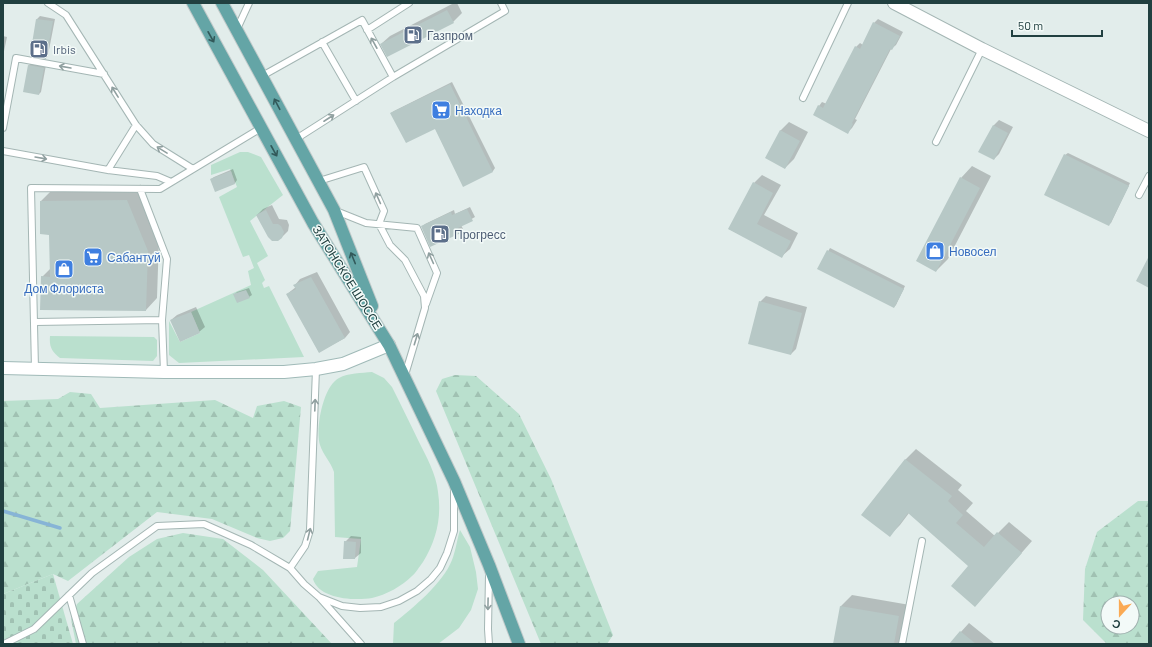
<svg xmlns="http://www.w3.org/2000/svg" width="1152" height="647" font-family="Barlow,sans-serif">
<defs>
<pattern id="forest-firs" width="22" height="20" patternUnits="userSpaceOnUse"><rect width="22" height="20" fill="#bae0ce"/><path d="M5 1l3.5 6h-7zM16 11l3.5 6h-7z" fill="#a0c1b2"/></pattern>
<pattern id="cemetery-stones" width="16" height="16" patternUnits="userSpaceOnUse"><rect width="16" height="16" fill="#bae0ce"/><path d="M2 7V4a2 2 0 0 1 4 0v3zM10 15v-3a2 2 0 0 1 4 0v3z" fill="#a0c1b2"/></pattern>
</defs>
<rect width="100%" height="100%" fill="#e2edeb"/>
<path fill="#bae0ce" d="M240 152H248L261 157 283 195 250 221 268 256 257 263 265 280 262 283 264 288 269 286 304 357 179 363 169 355V321L180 342 200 333 191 312 251 285 248 271 254 268 249 255 243 257 219 197 237 187 230 169 211 175V165Z
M50 336 154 337 157 340V356L153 361 60 358C52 352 49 347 50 336Z
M372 372 384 378 392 387C401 405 410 423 419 442 427 458 436 474 438 492 442 518 436 541 423 562 419 567 416 573 412 576 402 586 386 595 372 598 354 601 319 599 313 579L318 571 357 567 361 539 335 537 334 472C331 462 323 455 320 445 315 429 323 386 339 378 348 373 362 373 372 372Z
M460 530 470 547 476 572 478 589 471 610 459 628 438 644H393L394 623C414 607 443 583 452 560 456 550 457 539 460 530Z"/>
<path fill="url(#forest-firs)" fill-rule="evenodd" d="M455 375 476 376 519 414 551 479 613 635 607 644H541L436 391 442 379Z
M70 392 91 394 100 408 215 400 253 418 257 406 284 401 301 407 290 531 283 538 270 541 257 538 212 519 157 512 68 581 53 574 3 594V401L58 399Z
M1138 501H1149V644H1107L1083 620 1085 569 1097 532ZM1108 603H1132V627H1108Z
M183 533 223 539 263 570 332 644H76L71 619 77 604 129 557 157 539Z"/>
<path fill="url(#cemetery-stones)" d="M53 574 73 644H3V594Z"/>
<path fill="#0003" d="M454 3H457L462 13 453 22 381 44 390 36Z
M40 16 55 19 48 55 45 58 31 55 37 19Z
M878 19 903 32 896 45 891 49 855 119 857 120 852 128 848 132 819 106 822 102 827 104 856 47 860 43 863 45 874 23Z
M3 36 7 37 3 56Z
M32 63 46 65 41 92 39 94 29 65Z
M452 82 495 168 493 171 464 185 435 128 391 113 394 111Z
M999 120 1013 127 999 154 994 159 980 152 994 125Z
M789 122 808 132 794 159 785 168 780 131Z
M1068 153 1130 183 1111 223 1108 225 1065 155Z
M972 166 991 176 948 259 936 271 961 178Z
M233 169 237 180 235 183 216 191 211 179 214 177Z
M762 175 781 185 764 215 798 233 790 249 782 256 729 229 754 183Z
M139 189 159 239 157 298 146 310 42 277 51 268 50 234 41 201 52 190Z
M272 205 279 219 287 220 289 225 288 231 282 237 257 215 263 209Z
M470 207 475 217 461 225 463 229 460 232 422 227 425 224 454 210 455 214Z
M830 248 905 286 896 305 894 307 819 268Z
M317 272 350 332 345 338 319 352 287 294 296 287 295 285 300 279Z
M249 288 252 295 249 297 234 295 237 292Z
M766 296 807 307 796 349 791 354 760 302Z
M196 307 205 327 199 332 171 320 177 315Z
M916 449 962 485 958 490 973 503 966 511 995 536 1009 522 1032 541 975 606 970 566 909 513 900 525 889 536 905 460Z
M351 536 361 537V553L355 558 345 542Z
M852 595 910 605 903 644H834L841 606Z
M969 623 995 644H950Z"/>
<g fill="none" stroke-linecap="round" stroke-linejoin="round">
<path stroke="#87b4d6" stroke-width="3.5" d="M3 511 60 528"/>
</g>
<path fill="#b7c8c6" d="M447 10 454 23 387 57 380 44Z
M36 19 53 21 46 59 30 56Z
M873 22 900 36 892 50 890 49 852 123 853 124 848 134 813 115 818 105 823 108 855 46 860 49Z
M28 65 44 68 39 95 23 92Z
M450 84 493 172 463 187 435 129 406 143 390 113Z
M993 125 1008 133 994 160 978 152Z
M780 130 800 141 785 169 765 158Z
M1064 154 1129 186 1109 226 1044 195Z
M231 171 235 184 215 192 210 179Z
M960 177 980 188 936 272 916 261Z
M753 182 773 193 757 224 791 241 782 258 728 229Z
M127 200 148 251 146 311 40 310 41 276 50 277 49 235 40 234V201Z
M467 209 473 221 458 228 461 233 430 247 421 226 451 212 452 215Z
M266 210 273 224H278L281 226 284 232 282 238 278 241H272L268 237 256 215Z
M827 250 904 289 894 308 817 269Z
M1149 256V288L1136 281Z
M311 277 345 338 319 353 286 294 296 289 293 285Z
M246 290 250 298 237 303 233 294Z
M759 301 802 313 791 355 748 344Z
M191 312 200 333 180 342 170 320Z
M905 459 952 496 948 501 963 515 956 523 984 547 997 532 1022 553 975 607 951 586 968 566 908 513 890 537 861 515Z
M344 541 356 542 355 559H343Z
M840 606 899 616 894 644H833Z
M960 631 976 644H949Z"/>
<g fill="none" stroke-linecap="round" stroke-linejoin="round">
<g stroke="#a4b6b4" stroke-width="8">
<path id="service" d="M48 3 66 15 136 125 153 144 193 169
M237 29 249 3
M367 30 409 3
M322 42 356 101
M262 76 362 20 393 77
M803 98 848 3
M3 128 16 58 104 74
M296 139 393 77 505 11 501 3
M936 142 982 49
M3 151 108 170 157 176 171 182
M108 170 136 125
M319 181 364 167 384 211 379 224 390 245 405 260 424 296 425 308 405 375
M140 189 167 259 162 320
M1139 195 1149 176
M336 211 366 223 417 228 437 273 426 304
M35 322 162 320 164 372
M35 369 31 188 160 189 261 128
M290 568 305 546 310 530 316 369
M489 575 488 629 489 644
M69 595 83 644
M320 598 361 644
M4 644 34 629 92 573 157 526 204 524 251 545 290 568 304 584 319 597 342 606 360 608 381 607 399 601 417 591 431 579 440 568 447 553 454 531V490
M902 644 922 541"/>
</g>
<g stroke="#a4b6b4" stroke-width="14">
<path id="tertiary" d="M894 3 982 49 1149 131"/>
</g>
<g stroke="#a0bab8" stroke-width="14">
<path id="secondary" d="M3 368 164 372H284L316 369 343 364 389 345"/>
</g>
<g stroke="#c1caca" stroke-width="14">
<path id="primary" d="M193 3 313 223 389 345 454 481 489 565 519 644
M222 3 334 210 372 306"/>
</g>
<use href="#service" stroke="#fff" stroke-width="6"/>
<use href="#tertiary" stroke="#fff" stroke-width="12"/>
<use href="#secondary" stroke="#fff" stroke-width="12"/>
<use href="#primary" stroke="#64a5a6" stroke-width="12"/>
</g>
<defs><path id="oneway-shaft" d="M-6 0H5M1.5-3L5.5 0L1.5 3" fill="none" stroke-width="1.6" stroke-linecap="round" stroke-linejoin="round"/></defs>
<g stroke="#32595a">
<use href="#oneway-shaft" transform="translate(211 37) rotate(61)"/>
<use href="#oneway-shaft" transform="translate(277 104) rotate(-118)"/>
<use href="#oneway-shaft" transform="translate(274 151) rotate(61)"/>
<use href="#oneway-shaft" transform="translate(353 258) rotate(-112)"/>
</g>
<g stroke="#90a0a0">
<use href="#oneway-shaft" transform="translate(374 43) rotate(-119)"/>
<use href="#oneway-shaft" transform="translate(65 67) rotate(-170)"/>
<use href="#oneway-shaft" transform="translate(115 92) rotate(-122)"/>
<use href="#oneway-shaft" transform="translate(329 118) rotate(-33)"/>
<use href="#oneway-shaft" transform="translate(162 150) rotate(-148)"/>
<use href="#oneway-shaft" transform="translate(41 158) rotate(10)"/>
<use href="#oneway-shaft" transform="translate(378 198) rotate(-114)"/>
<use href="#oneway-shaft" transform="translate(431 258) rotate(-114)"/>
<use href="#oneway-shaft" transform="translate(416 339) rotate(-73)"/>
<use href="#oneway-shaft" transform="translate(315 405) rotate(-88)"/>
<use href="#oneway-shaft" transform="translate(309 534) rotate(-76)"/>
<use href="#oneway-shaft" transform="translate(488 604) rotate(91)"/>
</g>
<defs>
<g id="fuel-square" transform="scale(1)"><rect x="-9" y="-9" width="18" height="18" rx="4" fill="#5c6f8a" stroke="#f3faf8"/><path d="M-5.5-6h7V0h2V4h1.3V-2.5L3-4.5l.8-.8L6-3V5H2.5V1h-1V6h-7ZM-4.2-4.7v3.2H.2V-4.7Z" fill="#fff"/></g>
<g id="supermarket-square" transform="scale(1)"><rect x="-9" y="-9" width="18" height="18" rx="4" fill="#3f7fe0" stroke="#f3faf8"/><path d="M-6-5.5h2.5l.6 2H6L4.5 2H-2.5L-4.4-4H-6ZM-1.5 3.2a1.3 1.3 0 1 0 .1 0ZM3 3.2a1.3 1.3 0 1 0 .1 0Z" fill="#fff"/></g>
<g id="shop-square" transform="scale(1)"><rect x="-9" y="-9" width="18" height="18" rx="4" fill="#3f7fe0" stroke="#f3faf8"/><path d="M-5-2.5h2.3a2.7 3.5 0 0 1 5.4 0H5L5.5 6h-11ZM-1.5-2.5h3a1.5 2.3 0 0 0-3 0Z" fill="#fff"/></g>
</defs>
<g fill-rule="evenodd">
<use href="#fuel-square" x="413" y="35"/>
<use href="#fuel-square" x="39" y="49"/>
<use href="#supermarket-square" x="441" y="110"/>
<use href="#fuel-square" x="440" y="234"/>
<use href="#shop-square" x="935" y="251"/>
<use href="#supermarket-square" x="93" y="257"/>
<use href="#shop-square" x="64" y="269"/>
</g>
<g text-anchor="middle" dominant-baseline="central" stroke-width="3" stroke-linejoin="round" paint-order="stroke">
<g font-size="12" fill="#4e5e75" stroke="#f3faf8" text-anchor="start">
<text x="427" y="35">Газпром</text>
<text x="53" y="49">Irbis</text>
<text x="454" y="234">Прогресс</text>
</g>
<g font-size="12" fill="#366cbe" stroke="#f3faf8" text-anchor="start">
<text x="455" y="110">Находка</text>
<text x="949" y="251">Новосел</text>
<text x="107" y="257">Сабантуй</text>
<text x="64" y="288" text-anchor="middle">Дом Флориста</text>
</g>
<g font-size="12" fill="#214040" stroke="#f3faf8">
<text transform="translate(348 277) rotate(58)">ЗАТОНСКОЕ ШОССЕ</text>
</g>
</g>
<rect width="1152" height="647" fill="none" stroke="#214040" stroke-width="8"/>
<g transform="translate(1120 615) rotate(201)"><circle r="19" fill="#f3faf8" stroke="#9fb0ae"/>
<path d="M0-3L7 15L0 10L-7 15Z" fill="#faaa54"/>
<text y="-6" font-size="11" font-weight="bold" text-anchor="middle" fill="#214040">С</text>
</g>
<path d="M1012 30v6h90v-6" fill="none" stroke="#214040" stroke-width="2"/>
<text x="1018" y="30" font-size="12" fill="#214040" stroke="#f3faf8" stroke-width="3" paint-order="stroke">50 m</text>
</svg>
